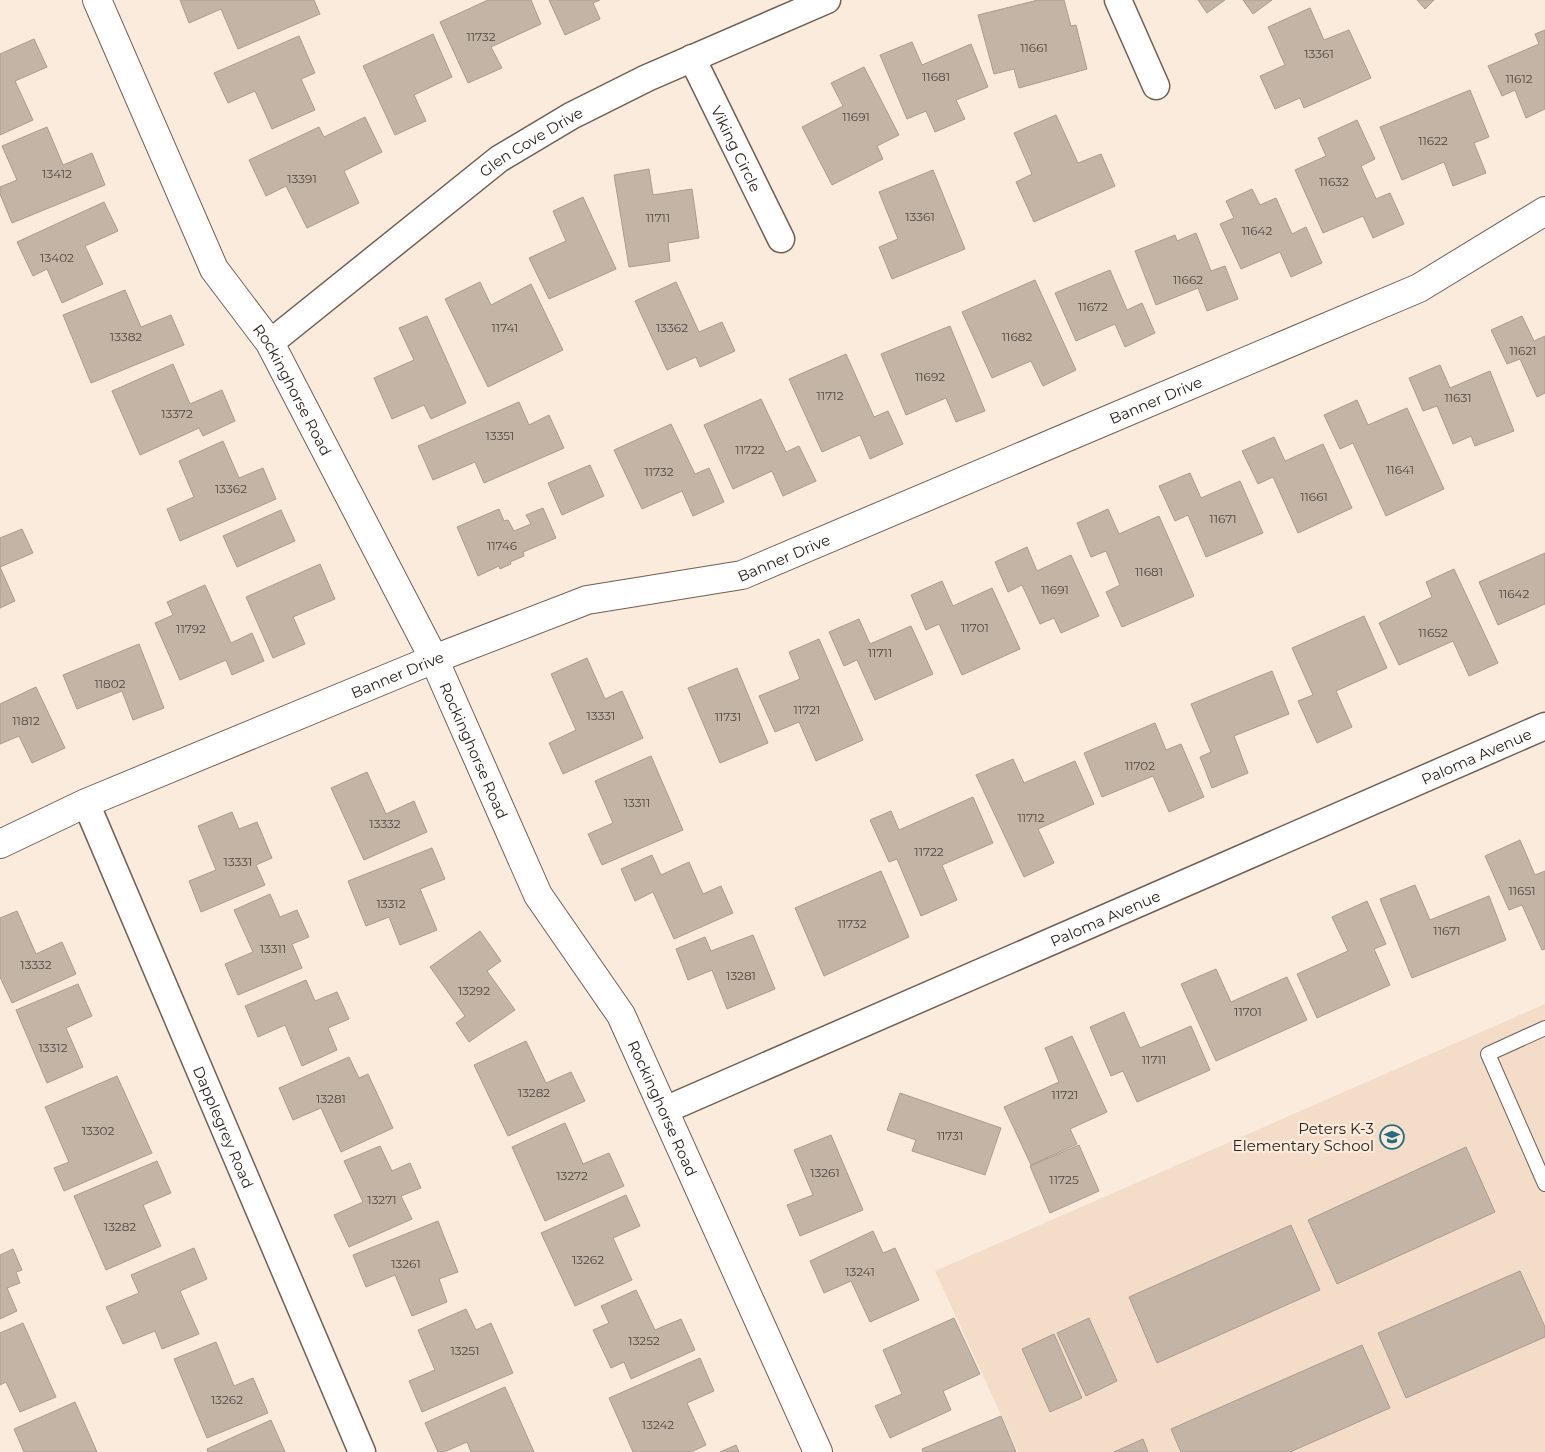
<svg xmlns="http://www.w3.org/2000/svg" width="1545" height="1452" font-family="Montserrat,sans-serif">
<rect width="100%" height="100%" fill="#fbebdc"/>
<path fill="#f3ddc9" d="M1545 1004V1452H1018L935 1271Z"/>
<path fill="#c4b4a6" stroke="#aa9b8e" d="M180 0H314L320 14 238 49 221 9 189 23Z
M488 0H531L541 24 491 47 502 68 468 83 440 22Z
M549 0H600L593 3 600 19 565 35Z
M1038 0H1064L1071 26 1076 25 1087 69 1019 88 1014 69 994 74 978 15Z
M1198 0H1225L1207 13Z
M1243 0H1272L1253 14Z
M1417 0H1434L1425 9Z
M1310 8 1324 40 1349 30 1371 78 1304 108 1300 98 1275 109 1260 76 1285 65 1268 27Z
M1545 30V109L1526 118 1515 90 1502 96 1488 66 1539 44 1535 34Z
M433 34 452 77 414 95 426 121 395 135 363 66Z
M299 36 315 73 301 79 315 110 272 129 255 91 228 103 214 73Z
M34 39 47 67 15 81 33 120 0 135V54Z
M912 42 922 65 971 44 988 87 956 100 965 119 935 132 926 111 907 119 880 55Z
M864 67 899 135 877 146 883 159 832 185 802 127 843 106 831 83Z
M1470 90 1489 137 1474 143 1486 173 1453 186 1444 162 1402 180 1380 127Z
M1056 115 1078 163 1101 154 1115 186 1034 222 1016 182 1032 174 1014 133Z
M365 117 382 152 344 171 359 203 307 228 286 186 266 196 249 160 319 127 324 137Z
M1357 120 1375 159 1361 166 1376 199 1390 193 1404 224 1373 238 1363 216 1323 233 1295 170 1326 156 1318 138Z
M47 127 63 165 92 153 105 185 12 223 0 194V187L17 180 2 146Z
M649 169 653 195 692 189 699 238 668 243 670 261 629 267 614 175Z
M933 170 965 249 892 279 879 247 898 239 879 192Z
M1252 189 1260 205 1276 198 1292 234 1306 227 1322 263 1291 277 1280 252 1241 269 1220 224 1234 218 1226 201Z
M583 197 616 269 549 299 529 258 566 241 553 211Z
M104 202 118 231 85 246 103 284 62 303 47 269 33 276 17 242Z
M1196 233 1211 271 1225 266 1238 299 1207 311 1198 288 1156 305 1135 251 1175 235 1177 241Z
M1110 270 1127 310 1142 303 1155 333 1125 347 1115 324 1076 341 1055 293Z
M1035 280 1076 370 1043 386 1031 361 992 378 962 312Z
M480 282 491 305 531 284 563 350 488 387 445 299Z
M676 282 699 332 722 322 735 351 700 367 696 357 667 370 635 301Z
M125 290 141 327 171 315 184 345 91 383 63 315Z
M427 316 466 403 431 419 424 405 392 419 374 378 414 360 399 328Z
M1522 316 1534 341 1545 336V393L1537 397 1520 359 1507 364 1491 330Z
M950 326 985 411 956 422 946 398 906 415 881 354Z
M846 354 874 417 888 411 903 444 870 459 860 435 822 452 789 379Z
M173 364 190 404 222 390 235 421 203 436 199 428 140 455 112 391Z
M1440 365 1450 388 1490 371 1514 431 1475 446 1471 436 1453 444 1437 406 1423 411 1409 378Z
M761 399 786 452 799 446 816 481 783 496 772 471 733 489 704 425Z
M1357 400 1368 425 1407 408 1444 489 1386 516 1353 443 1340 449 1324 415Z
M519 402 529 425 549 415 564 448 484 483 475 462 433 480 418 446Z
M671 424 695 474 709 468 724 502 693 516 682 491 642 509 614 450Z
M1274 437 1285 461 1323 444 1352 508 1298 533 1273 477 1258 484 1242 451Z
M223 441 239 478 263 468 276 499 180 541 167 509 194 497 179 461Z
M590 465 604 496 562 515 548 483Z
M1190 473 1201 498 1240 481 1263 533 1206 557 1188 515 1175 521 1159 486Z
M543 508 556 538 523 552 524 556 510 562 511 564 500 569 499 566 478 576 457 527 499 509 504 521 508 520 514 531 531 524 526 515Z
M1108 509 1119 534 1159 516 1194 596 1122 627 1106 592 1120 585 1106 551 1091 557 1077 523Z
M281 510 295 541 237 567 223 536Z
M22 529 33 553 0 567 15 601 0 608V538Z
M1027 547 1037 571 1071 555 1099 616 1061 633 1054 618 1040 624 1022 585 1008 592 995 562Z
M1545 553V604L1498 625 1479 582Z
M320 564 335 599 293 617 305 644 273 658 246 597Z
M1454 569 1498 663 1469 676 1453 641 1399 665 1379 623 1432 597 1426 582Z
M942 581 953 606 992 588 1020 649 962 675 939 624 926 630 911 595Z
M205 585 231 643 252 633 264 661 232 675 226 660 180 680 155 623 173 615 167 602Z
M1364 616 1387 668 1336 691 1352 727 1317 743 1298 701 1313 695 1292 648Z
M859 619 870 644 911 626 933 674 875 700 857 660 844 666 829 632Z
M819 639 863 740 816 761 799 722 775 732 759 696 800 679 789 652Z
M139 644 164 708 133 720 122 691 77 709 63 675Z
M587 658 605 699 622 691 643 738 563 774 549 743 576 730 551 674Z
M737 668 768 743 720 763 688 688Z
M1272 671 1289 714 1234 736 1248 773 1212 788 1200 757 1211 752 1191 704Z
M36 687 65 748 32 763 19 736 0 744V704Z
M1155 723 1166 750 1181 744 1204 797 1169 812 1153 776 1102 797 1084 753Z
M651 756 683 830 602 865 588 834 613 823 595 781Z
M1013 759 1024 783 1075 761 1094 804 1038 829 1054 863 1024 877 976 775Z
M367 772 386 814 414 801 427 832 364 860 331 788Z
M973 797 993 843 942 865 957 900 921 916 897 859 889 862 870 820 891 811 899 830Z
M232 812 239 829 257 822 272 858 256 865 265 885 201 912 189 881 216 870 198 826Z
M1520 840 1535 875 1545 871V949L1542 950 1522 905 1509 910 1485 856Z
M432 848 445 879 420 889 437 930 400 945 389 917 366 926 348 881Z
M652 855 661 875 689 862 703 894 721 886 733 913 674 939 653 892 635 901 621 869Z
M881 871 909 937 824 976 795 908Z
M1415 885 1430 920 1489 896 1506 940 1412 978 1380 899Z
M270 894 280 917 297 910 309 937 292 944 302 968 238 995 225 964 253 952 234 910Z
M1367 901 1386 944 1374 949 1390 985 1317 1018 1297 974 1348 951 1332 917Z
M17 911 36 954 62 942 76 974 12 1003 0 977V918Z
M480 931 501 961 487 971 515 1010 469 1042 456 1023 465 1016 430 967Z
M753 935 775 989 727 1009 712 970 688 980 676 949 705 937 711 951Z
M1216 969 1231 1002 1287 977 1307 1020 1216 1061 1181 984Z
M306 980 315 1001 337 992 349 1019 328 1028 337 1050 302 1066 285 1025 258 1037 245 1006Z
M78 984 92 1016 66 1028 83 1067 47 1083 16 1010Z
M1124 1012 1140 1048 1191 1026 1210 1070 1137 1102 1123 1071 1111 1076 1090 1027Z
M1072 1036 1107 1112 1070 1129 1077 1144 1031 1165 1004 1107 1059 1082 1045 1048Z
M526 1041 546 1083 571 1072 585 1101 508 1136 474 1065Z
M349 1057 359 1078 368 1074 393 1128 341 1152 321 1108 293 1120 279 1088Z
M117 1076 152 1153 64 1191 54 1168 69 1162 45 1107Z
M900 1093 1001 1128 985 1175 912 1151 916 1140 887 1130Z
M565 1123 583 1164 609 1153 624 1186 545 1221 512 1147Z
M831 1135 863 1210 800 1236 787 1205 813 1195 794 1150Z
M1079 1145 1099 1191 1050 1213 1030 1166Z
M380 1146 392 1171 410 1163 421 1188 401 1196 412 1219 349 1247 334 1215 363 1202 344 1161Z
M1466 1147 1495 1212 1337 1284 1308 1220Z
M157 1161 171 1193 143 1205 161 1246 106 1270 74 1196Z
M626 1195 640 1226 613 1238 632 1280 575 1306 541 1233Z
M438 1221 458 1272 439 1279 447 1302 412 1316 395 1275 366 1287 353 1255Z
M1291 1225 1320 1290 1157 1363 1129 1297Z
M873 1231 883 1253 895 1248 919 1300 870 1322 851 1281 824 1293 810 1261Z
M194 1248 207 1279 180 1291 199 1334 162 1349 155 1331 123 1344 106 1307 139 1293 131 1275Z
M13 1249 22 1270 16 1272 20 1283 7 1288 17 1311 0 1319V1255Z
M1520 1271 1545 1327V1337L1406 1398 1378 1333Z
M636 1290 655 1330 681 1319 695 1350 631 1379 624 1362 611 1368 593 1330 609 1323 601 1306Z
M466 1309 476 1330 491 1323 513 1373 422 1412 409 1381 435 1370 418 1330Z
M954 1318 980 1374 943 1391 951 1410 890 1438 875 1406 902 1394 883 1350Z
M1089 1318 1117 1381 1086 1396 1057 1333Z
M23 1323 56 1397 20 1412 6 1382 0 1385V1333Z
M1054 1334 1082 1398 1050 1412 1022 1349Z
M216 1342 234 1386 253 1378 268 1413 207 1438 174 1359Z
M1362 1345 1390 1408 1290 1452H1181L1171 1429Z
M700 1358 714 1391 687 1403 706 1445 691 1452H633L609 1398Z
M505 1387 534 1452H471L467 1442 444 1452H438L425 1423Z
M75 1402 97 1452H24L14 1429Z
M1001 1416 1016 1452H923L922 1449Z
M271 1420 285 1452H208L207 1449Z
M1143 1439 1148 1452H1114Z
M736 1445 739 1452H720Z"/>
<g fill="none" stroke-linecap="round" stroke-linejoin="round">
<g stroke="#6e6054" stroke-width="16">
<path id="service" d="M1545 1028 1488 1054 1545 1184"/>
</g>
<g stroke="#6e6054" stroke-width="29">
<g id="minor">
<path d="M1118 0 1156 86"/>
<path id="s1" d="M692 58 781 239"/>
<path id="s2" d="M270 343 499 159 571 116 647 78 827 0"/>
<path id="s3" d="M86 803 362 1452"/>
<path id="s4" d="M665 1110 1545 726"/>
</g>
</g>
<g stroke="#6e6054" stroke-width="30">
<g id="tertiary">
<path id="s5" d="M97 0 214 269 270 343 434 659 538 895 621 1015 818 1452"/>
<path id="s6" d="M0 844 86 803 434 659 587 600 742 575 1419 288 1545 211"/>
</g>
</g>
<use href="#service" stroke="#fff" stroke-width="14"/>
<use href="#minor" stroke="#fff" stroke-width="26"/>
<use href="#tertiary" stroke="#fff" stroke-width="28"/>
</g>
<defs>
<g id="school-ring" transform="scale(1.25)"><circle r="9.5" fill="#fbebdc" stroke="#276d7b" stroke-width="1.5"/><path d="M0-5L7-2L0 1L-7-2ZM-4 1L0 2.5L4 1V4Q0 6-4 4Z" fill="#276d7b"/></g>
</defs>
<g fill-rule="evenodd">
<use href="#school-ring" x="1392" y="1137"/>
</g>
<g text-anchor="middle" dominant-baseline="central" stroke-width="4.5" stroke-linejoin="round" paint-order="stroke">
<g font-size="12" fill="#504840">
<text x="481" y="36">11732</text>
<text x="1034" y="47">11661</text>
<text x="1319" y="53">13361</text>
<text x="936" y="76">11681</text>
<text x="1519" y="78">11612</text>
<text x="856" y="116">11691</text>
<text x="1433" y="140">11622</text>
<text x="57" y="173">13412</text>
<text x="302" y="178">13391</text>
<text x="1334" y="181">11632</text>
<text x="920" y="216">13361</text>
<text x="658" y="217">11711</text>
<text x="1257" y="230">11642</text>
<text x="57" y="257">13402</text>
<text x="1188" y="279">11662</text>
<text x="1093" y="306">11672</text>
<text x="505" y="327">11741</text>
<text x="672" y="327">13362</text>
<text x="126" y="336">13382</text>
<text x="1017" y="336">11682</text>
<text x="1523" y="350">11621</text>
<text x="930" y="376">11692</text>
<text x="830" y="395">11712</text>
<text x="1458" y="397">11631</text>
<text x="177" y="413">13372</text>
<text x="500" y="435">13351</text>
<text x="750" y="449">11722</text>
<text x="1400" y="469">11641</text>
<text x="659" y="471">11732</text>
<text x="231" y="488">13362</text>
<text x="1314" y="496">11661</text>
<text x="1223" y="518">11671</text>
<text x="502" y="545">11746</text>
<text x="1149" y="571">11681</text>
<text x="1055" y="589">11691</text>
<text x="1514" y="593">11642</text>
<text x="975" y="627">11701</text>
<text x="191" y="628">11792</text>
<text x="1433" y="632">11652</text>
<text x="880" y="652">11711</text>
<text x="110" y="683">11802</text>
<text x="807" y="709">11721</text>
<text x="601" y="715">13331</text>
<text x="728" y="716">11731</text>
<text x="26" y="720">11812</text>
<text x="1140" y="765">11702</text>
<text x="637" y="802">13311</text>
<text x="1031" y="817">11712</text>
<text x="385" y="823">13332</text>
<text x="929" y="851">11722</text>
<text x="238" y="861">13331</text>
<text x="1522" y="890">11651</text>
<text x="391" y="903">13312</text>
<text x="852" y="923">11732</text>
<text x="1447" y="930">11671</text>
<text x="273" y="948">13311</text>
<text x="36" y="964">13332</text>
<text x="741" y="975">13281</text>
<text x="474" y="990">13292</text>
<text x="1248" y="1011">11701</text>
<text x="53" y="1047">13312</text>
<text x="1154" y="1059">11711</text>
<text x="534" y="1092">13282</text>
<text x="1065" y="1094">11721</text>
<text x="331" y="1098">13281</text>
<text x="98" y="1130">13302</text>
<text x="950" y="1135">11731</text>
<text x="825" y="1172">13261</text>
<text x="572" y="1175">13272</text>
<text x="1064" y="1179">11725</text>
<text x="382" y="1199">13271</text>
<text x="120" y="1226">13282</text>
<text x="588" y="1259">13262</text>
<text x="406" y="1263">13261</text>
<text x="860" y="1271">13241</text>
<text x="644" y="1340">13252</text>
<text x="465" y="1350">13251</text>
<text x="227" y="1399">13262</text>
<text x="658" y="1424">13242</text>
</g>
<g font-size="15" fill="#2a241e" stroke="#fbebdc">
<text stroke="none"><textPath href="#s2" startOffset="330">Glen Cove Drive</textPath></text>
<text stroke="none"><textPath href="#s1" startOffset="101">Viking Circle</textPath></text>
<text stroke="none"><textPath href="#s5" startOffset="438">Rockinghorse Road</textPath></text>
<text stroke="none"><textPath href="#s6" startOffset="1242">Banner Drive</textPath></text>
<text stroke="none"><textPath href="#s6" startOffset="838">Banner Drive</textPath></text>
<text stroke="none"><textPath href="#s6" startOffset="432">Banner Drive</textPath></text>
<text stroke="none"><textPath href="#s5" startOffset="842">Rockinghorse Road</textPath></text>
<text stroke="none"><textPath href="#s4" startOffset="885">Paloma Avenue</textPath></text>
<text stroke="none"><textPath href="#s4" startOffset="480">Paloma Avenue</textPath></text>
<text stroke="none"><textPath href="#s5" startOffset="1248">Rockinghorse Road</textPath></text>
<text stroke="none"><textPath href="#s3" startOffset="352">Dapplegrey Road</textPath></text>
</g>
<g font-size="15" fill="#2a241e" stroke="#fbebdc" text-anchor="end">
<text x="1374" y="1128">Peters K-3<tspan x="1374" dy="17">Elementary School</tspan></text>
</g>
</g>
</svg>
